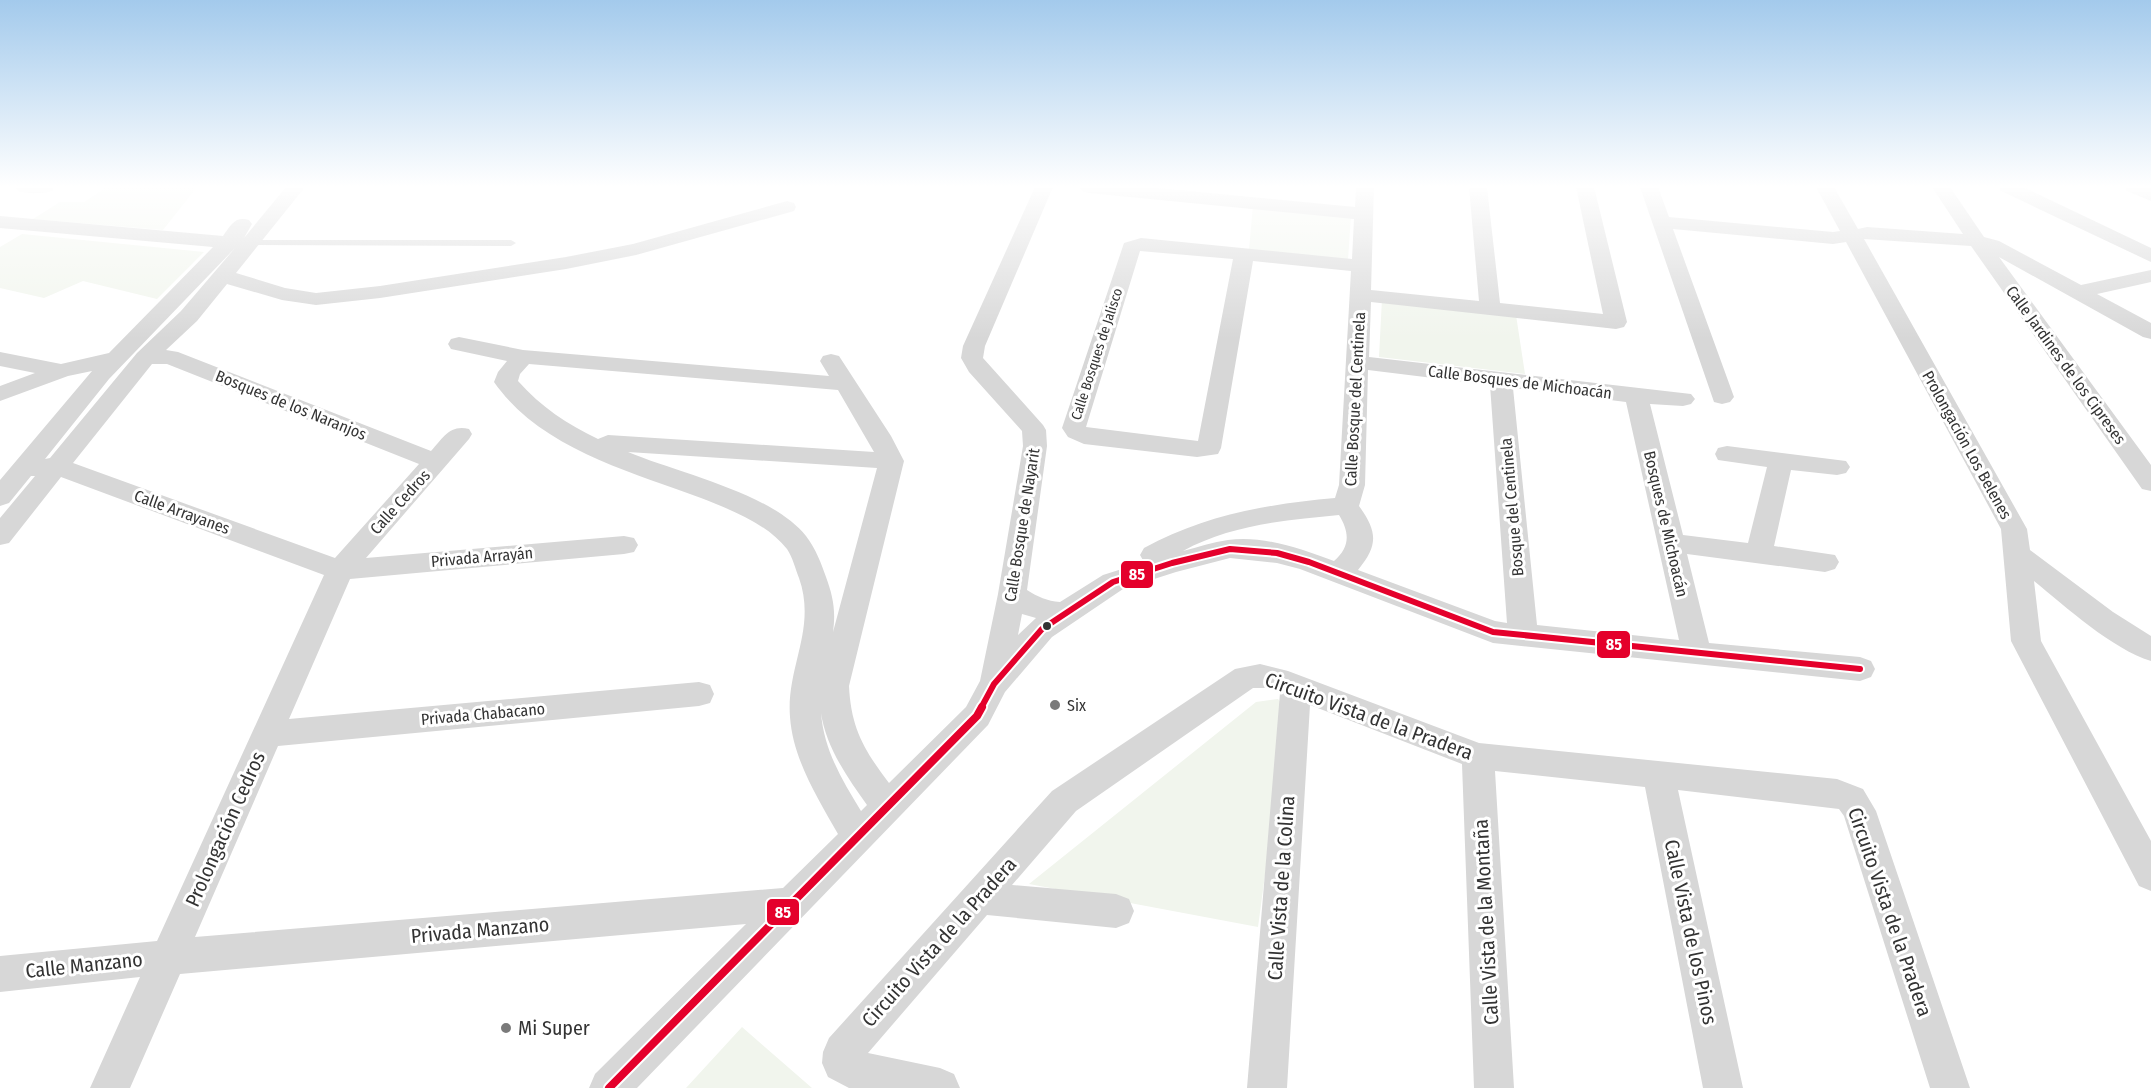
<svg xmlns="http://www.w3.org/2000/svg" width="2151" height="1088" font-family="'Fira Sans Condensed',sans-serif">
<rect width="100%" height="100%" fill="#fff"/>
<path fill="#f1f5ed" d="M107 187H197L163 230 33 219 60 202H84Z
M1253 205 1351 215 1348 260 1249 250Z
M22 234 204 252 157 299 83 281 44 298 0 288V247Z
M1382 299 1516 315 1525 374 1379 357Z
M1278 699 1287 711 1258 927 1029 884 1256 702Z
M742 1027 812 1088H686Z"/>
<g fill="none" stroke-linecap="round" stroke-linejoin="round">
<path fill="#d7d7d7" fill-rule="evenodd" d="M250 240H511L516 243 511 246 247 245 245 243Z"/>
<path fill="#d7d7d7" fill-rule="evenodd" d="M16 187H54L52 191C41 194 29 194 18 191Z
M286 187H305L236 273 285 288 316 293 380 286 566 257 633 244 787 201 794 203 796 207 794 211 636 255 566 269 380 298 316 305 282 300 227 284 197 321 166 350 178 352 431 451C443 438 450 424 469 429L472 434 469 439 366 558 624 536 634 538 638 545 634 552 624 554 350 579 289 719 699 682 710 685 714 694 710 703 699 706 278 746 195 937 783 888 838 834C817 797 793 759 790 717 786 667 817 629 799 578 795 568 793 558 787 549 766 523 731 510 701 498 630 471 541 449 494 382L498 372 507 361 451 349 448 344 451 339 459 337 523 350 829 376 820 361 823 356 831 354 839 356 891 436 904 461 849 686C851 728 864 750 889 783L966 707 980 681 998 594 1023 446 1022 431 969 372 961 358 963 346 1035 187H1053L985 346 983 358 1043 425 1046 430 1047 446 1027 590C1038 597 1047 601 1060 602L1103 575 1144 562 1140 555 1144 548C1204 515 1268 504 1335 498L1339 485 1351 271 1253 261 1221 448 1218 454 1197 457 1084 444 1068 437 1062 428 1124 243 1141 238 1352 259 1354 219 1089 193 1082 191 1080 187H1147L1355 207 1356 187H1374L1371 290 1479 301 1469 187H1487L1500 303 1603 314 1576 187H1594L1627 322 1624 327 1616 329 1371 302 1369 357 1691 394 1695 399 1691 404 1683 406 1650 404 1683 535 1748 543 1767 467 1718 460 1715 454 1718 448 1727 446 1846 461 1850 467 1846 473 1837 475 1791 470 1774 546 1835 555 1839 562 1835 569 1825 572 1687 554 1709 643 1860 657 1871 661 1875 669 1871 677 1860 681 1493 643 1300 569 1277 563 1230 558 1176 572 1123 589 1052 637 1005 692 988 725 637 1088H589L595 1074 746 924 180 974 130 1088H90L140 977 0 992V956L157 941 324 575 61 477 9 543 0 545V518L35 476H31L9 503 0 506V480L92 371 68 376 0 401V386L35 373 0 366V352L61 364 109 353 213 247 0 228V216L223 236C231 225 235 216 249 220L252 224 244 238ZM235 248 181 311 137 353 50 458 45 459 109 379ZM1140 251 1233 259 1198 441 1086 427ZM152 364H167L419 464 335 558 73 463ZM529 364 838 390 874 452 608 435 598 439C567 424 541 407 518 381L520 374ZM1368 370 1490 385 1507 623 1495 621 1358 570C1379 545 1377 531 1359 506L1365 485ZM1513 388 1626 402 1679 640 1537 625ZM628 452 877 468 833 632C836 611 833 596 826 577 821 563 816 549 806 536 772 493 678 473 628 452ZM1339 515C1350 533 1350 547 1334 561 1302 549 1263 535 1228 540 1213 542 1198 547 1183 551 1230 525 1286 520 1339 515ZM1022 614 1036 618 1018 635ZM821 713C826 747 847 777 867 805L861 811C842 780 824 750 821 713Z
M1640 187H1658L1669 217 1833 232 1840 231 1816 187H1834L1858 229 1867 227 1963 234 1932 187H1950L1984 237 1999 241 2081 285 2151 270V282L2097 294 2151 323V339L2143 337 1999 257 2151 465V491L2142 489 1971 246 1864 239 2027 529 2030 550 2113 612 2151 636V661C2112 649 2066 607 2034 581L2041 641 2151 841V891L2139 886 2011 641 2001 529 1846 242 1833 244 1673 229 1734 397 1730 402 1722 404 1714 402Z
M1999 187H2023L2151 248V262L2001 191Z
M2125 187 2151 188V201L2127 191Z
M1260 664 1288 671 1479 743 1837 779 1863 789 1876 811 1970 1088H1930L1844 816 1839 809 1678 790 1743 1088H1703L1645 787 1495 771 1514 1088H1474L1462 764 1310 705 1287 1088H1247L1280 693 1266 688H1253L1076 811 1012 885 1116 894 1129 899 1134 911 1129 923 1116 928 987 915 868 1053 940 1068 954 1074 960 1088H849L828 1077 822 1063 823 1052 829 1038 1052 791 1235 669Z"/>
<g stroke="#fff" stroke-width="10">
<path id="bus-1-far1" d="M981 708 994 684 1042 629 1113 582 1172 563 1230 549 1277 553 1309 562 1493 632 1860 669"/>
</g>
<g stroke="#fff" stroke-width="12">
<path id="bus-1" d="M609 1088 977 716 982 707"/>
</g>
<use href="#bus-1-far1" stroke="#e4002b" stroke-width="6"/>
<use href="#bus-1" stroke="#e4002b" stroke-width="8"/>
</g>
<linearGradient id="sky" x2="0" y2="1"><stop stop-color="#a3caec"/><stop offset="0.55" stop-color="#fff"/><stop offset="1" stop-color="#fff" stop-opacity="0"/></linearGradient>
<rect width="2151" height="339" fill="url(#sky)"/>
<circle fill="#333" stroke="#fff" stroke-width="2" cx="1047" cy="626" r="5"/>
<g fill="#7a7a7a" stroke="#fff" stroke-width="2">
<circle cx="1055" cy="705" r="6"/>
<circle cx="506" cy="1028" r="6"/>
</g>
<g text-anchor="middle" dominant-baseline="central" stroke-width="6" stroke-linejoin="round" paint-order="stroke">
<g font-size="14" fill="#333" stroke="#fff">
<text transform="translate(1097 354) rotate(-72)">Calle Bosques de Jalisco</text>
</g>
<g font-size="16" fill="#333" stroke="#fff">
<text transform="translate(2066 365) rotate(54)">Calle Jardines de los Cipreses</text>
<text transform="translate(1520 382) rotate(7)">Calle Bosques de Michoacán</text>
<text transform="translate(1355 399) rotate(-87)">Calle Bosque del Centinela</text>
<text transform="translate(291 405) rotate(22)">Bosques de los Naranjos</text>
<text transform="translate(1967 445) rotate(61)">Prolongación Los Belenes</text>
<text transform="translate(400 502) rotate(-48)">Calle Cedros</text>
<text transform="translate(1512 507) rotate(-95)">Bosque del Centinela</text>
<text transform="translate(182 512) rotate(20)">Calle Arrayanes</text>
<text transform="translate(1666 524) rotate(77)">Bosques de Michoacán</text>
<text transform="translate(1022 525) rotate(-81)">Calle Bosque de Nayarit</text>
<text transform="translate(482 557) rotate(-5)">Privada Arrayán</text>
<text transform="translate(483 714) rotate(-5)">Privada Chabacano</text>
</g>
<g font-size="16" fill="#333" stroke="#fff" text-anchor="start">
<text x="1067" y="705">Six</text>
</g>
<g font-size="20" fill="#333" stroke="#fff">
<text transform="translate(1369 716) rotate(20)">Circuito Vista de la Pradera</text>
<text transform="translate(225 829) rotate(-66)">Prolongación Cedros</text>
<text transform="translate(1281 888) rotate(-86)">Calle Vista de la Colina</text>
<text transform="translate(1890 912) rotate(71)">Circuito Vista de la Pradera</text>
<text transform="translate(1486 922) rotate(-93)">Calle Vista de la Montaña</text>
<text transform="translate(480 930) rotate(-5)">Privada Manzano</text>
<text transform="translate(1691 932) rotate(78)">Calle Vista de los Pinos</text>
<text transform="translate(939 942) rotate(-48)">Circuito Vista de la Pradera</text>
<text transform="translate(84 965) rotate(-6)">Calle Manzano</text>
</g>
<g font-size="20" fill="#333" stroke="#fff" text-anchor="start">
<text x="518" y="1028">Mi Super</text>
</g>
</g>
<g stroke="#fff" stroke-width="2">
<rect x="1120" y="560" width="34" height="29" rx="6" fill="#e4002b"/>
<rect x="1596" y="630" width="35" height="29" rx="6" fill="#e4002b"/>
<rect x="766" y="898" width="34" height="28" rx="6" fill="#e4002b"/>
</g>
<g font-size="16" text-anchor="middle" font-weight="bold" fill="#fff">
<text x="1137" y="580">85</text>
<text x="1614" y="650">85</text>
<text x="783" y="918">85</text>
</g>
</svg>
